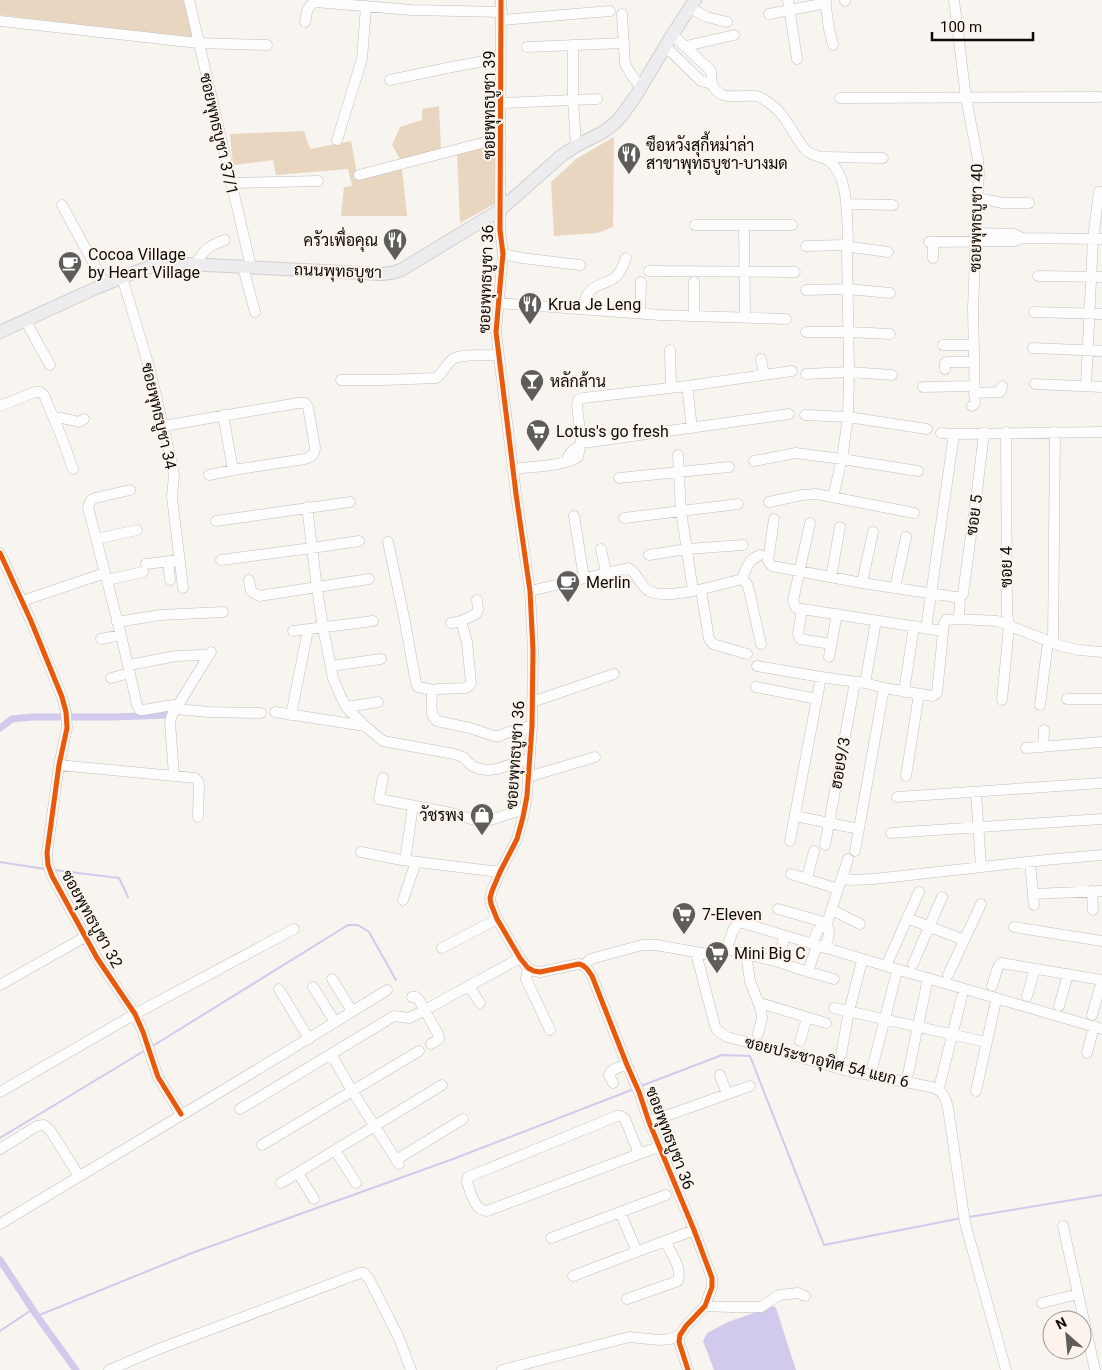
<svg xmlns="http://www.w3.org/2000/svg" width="1102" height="1370" font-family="Roboto,Sarabun,sans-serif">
<rect width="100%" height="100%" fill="#f8f4f0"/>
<path fill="#e9d6c0" d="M0 0H186L193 39 0 15Z
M439 106 441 149 401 161 392 145 400 127 422 120V109Z
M304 131 310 149 351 141 358 179 402 169 407 216H341L344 187 352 186 348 169 276 175 273 160 233 165 230 134Z
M614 137 613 227 597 233 554 236 551 182 576 159Z
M499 141 496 203 460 223 457 153Z"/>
<path fill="#d2caec" d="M773 1306 776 1308 796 1370H714L703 1341 707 1333 728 1322Z"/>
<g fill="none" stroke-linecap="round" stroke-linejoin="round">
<path stroke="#d2caec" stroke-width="2" d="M0 862 45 869
M54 870 119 878 128 897
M151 1047 348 925H358L369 932 396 980
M641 1086 722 1055 750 1056 824 1245 962 1218
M0 1138 144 1051
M969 1217 1102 1195
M37 1316 192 1253 453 1159 634 1089
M0 1331 33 1309"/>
<path stroke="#d2caec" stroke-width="7" d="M0 728 12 719 32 717H113L168 715
M0 1260 37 1316 76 1370"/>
<g stroke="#c2bfbc" stroke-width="11">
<path id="minor" d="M189 0 251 267
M501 0 500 230 503 254 502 264 496 332 516 494 530 591 533 650 532 726 527 796 523 817 517 839 500 872 492 891 490 898 491 904 497 919 520 958 528 968 534 971 540 972 579 964C586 966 588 970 592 976L627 1065 639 1092 649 1122 694 1230 712 1278V1287L705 1306 686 1326 680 1335 679 1342 688 1370
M788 0 797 59
M825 0 829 29 833 45
M845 0V1
M954 0 966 98 978 160 979 174 977 206 973 309 975 403 972 406
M690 8 707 17 727 22
M622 14 625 64 632 76 641 87
M769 14 826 3
M502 20 610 11
M0 21 198 43 267 45
M305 22C307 13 306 7 315 2L412 10 502 12
M672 34 711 71C712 75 711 79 712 83 718 103 741 94 756 96 759 96 763 99 766 101 786 113 791 132 804 148 810 157 822 155 830 162 849 177 847 219 848 242
M573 45V100L576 146
M665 46 701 81 712 84
M686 46 734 35
M527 47 624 43
M390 80 452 67 501 58
M840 98 1100 97
M502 103 597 99
M337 140 362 59 366 6
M824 157 883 158
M359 175 501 138
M231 183 318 181
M977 198 1003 203H1029
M846 204 893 205
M62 205 105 284
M695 225H792
M744 226 745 317
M1022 238 1102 239
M929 242 1015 241 1022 238 1014 234 976 233
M933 242V258
M806 246 843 245
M851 247 888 252
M503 254 522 258 580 265
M196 264C205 248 209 246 225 240
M243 267 255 312
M649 271 795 272
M1038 276 1102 277
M122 277 150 370 172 464 174 475 172 497 183 588
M806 290 848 289 890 293
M498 303 660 315 786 319
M582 308C584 302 586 294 591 290 596 285 603 284 609 281 619 277 622 268 626 258
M1034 312 1102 314
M640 313 641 282
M694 316V282
M25 320 50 365
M806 332H849L890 334
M943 345H973
M1033 348 1102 351
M670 350 671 388
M761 359 764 375
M945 369V363L947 362H974
M806 374 849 372 892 375
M341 380H384L436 378C443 373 446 364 453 359 462 353 487 356 498 355
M1035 384 1102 387
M687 386 692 428
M1086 386 1093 239 1099 192H1102
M923 387 974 386
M974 393 1000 392 1001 391 1002 386
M0 406 35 392H40L44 395 62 438 73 469
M223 415 233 470
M805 415 848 417 927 429
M54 419 62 418 79 422 84 419
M163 426 298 403H305L308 407 315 447C315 455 312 456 305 459L233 470 209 475
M941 433 954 434
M984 433 977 491 963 594 960 597 959 619 997 621 1061 646 1079 650 1102 652
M581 442H590L789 414
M678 455 681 511 693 591
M754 461 796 453 842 459 918 471
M566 462C569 453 572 450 581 445
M512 469C529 467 566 466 578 457L581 442 577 405 578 400 583 398 687 386 792 371
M619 478 729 467
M130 490 95 498 91 500 88 507 121 635 137 705 140 710H143L173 705
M833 497 842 459 848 417 849 372 847 250
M769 502 802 495 816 494 914 513
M307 507 317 588 323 628 333 678 341 697 346 707 365 726 383 741 454 754 463 757 472 766 480 769 488 770 497 769 530 758
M574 516 584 578
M624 518 738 504
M774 519 768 561 772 566 862 583 955 597H960
M216 521 350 502
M810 523 793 601 796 608 943 631
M97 539 137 530
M388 542 404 617 416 683 418 687 433 690 440 689 465 688 469 686 471 683 467 642 461 621 451 623
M601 549 606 573
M0 553 31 621 62 697 66 712 67 728 59 765 47 853 48 865 52 876 97 958 135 1014 143 1032 158 1077 181 1114
M649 555 687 549 743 545
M221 560 312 548 359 541
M168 561 170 580
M146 564 179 560
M831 577 840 527
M742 579C746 568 749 559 760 555
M107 580 143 572
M249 580 251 591 259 596 369 579
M862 583 873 532
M895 588 906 537
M701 590 709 639 713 644 747 654
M530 591 628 568C638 573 640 586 649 591 668 601 721 584 742 579L747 584 749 590 761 644
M22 601 105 573
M802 609 798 634 800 639 831 644
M461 621 476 614 478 609 477 600
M117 622 160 615 223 612
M926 629 954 434 1102 432
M293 631 373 621
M101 639 121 635
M1053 643 1055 432
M829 657 837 614
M129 665 176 656 203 655
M331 666 381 659
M757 666 821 677 865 683 884 688 933 696 937 693 944 623 946 620 959 619
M111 678 130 673
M865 683 876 621
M756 687 817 699
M433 690 432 692C432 702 429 715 437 721L470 728 494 736H499L517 729 532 726
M904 692 914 626
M1067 699H1102
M1002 700 1009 626 1007 613 1006 432
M532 702 614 674
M1040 705 1048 641
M346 707 378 702
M176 709 209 712 261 713
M275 712 365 726
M291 715 308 630
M1043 747 1044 730
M1026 748 1102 742
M59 765 195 778 198 781 199 785 198 817
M174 776 170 722 172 715 204 663 211 652
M906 776 919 694
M528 777 595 757
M383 778 379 799 451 813 478 821 484 822 524 809
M976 792 981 867
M897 797 1102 783
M795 816 859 829
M891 833 1102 819
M790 841 821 677
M825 845 855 682
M855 851 884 688
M361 852 402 860 500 872
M406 854 413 806
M1030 862 1034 905
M791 874 838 889
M842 878 851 880 874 879 1045 860 1102 855
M807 879 814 851
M1092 891 1093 910
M1033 894 1102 891
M403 900 416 862
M778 909 827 923
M832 910 860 924
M907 918 964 940
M1014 927 1102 941
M813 944 817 931 827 923 848 859
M442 948 497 919
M825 948C828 937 831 934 827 923
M726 949 779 962 799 969 834 979
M696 953 715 1026 718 1031 727 1037 755 1044 844 1070 931 1087C943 1091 945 1096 948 1108L965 1223 1006 1370
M746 954 750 981 761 1010 762 1018 758 1034
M779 962 783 942
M913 964 942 897
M584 965 591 959 598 957 642 945H656L718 956C733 951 727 930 740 922L886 966 1102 1029
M886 966 919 892
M528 968 526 979 550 1030
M808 972 815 951
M948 975 981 904
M332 979 352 1011
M0 985 85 937
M469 986 480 1003
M992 986 998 967 1001 963 1102 980
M313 987 335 1022
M279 989 309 1039
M1027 996 1035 969
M412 997H416L419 1000 438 1034 439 1039 431 1044
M760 1003 826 1023
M1059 1006 1068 974
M834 1008 986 1042
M1092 1015 1102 980
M800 1041 807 1018
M1087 1053 1094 1026
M331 1054 352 1091 399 1164
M841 1055 849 1011 861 965
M873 1065 896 975
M908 1074 928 978
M720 1075 727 1094
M613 1083 609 1075C612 1068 620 1067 627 1065
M940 1084 962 996
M976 1091 995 1005
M0 1092 135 1014 294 929
M240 1109 394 1016 409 1018 425 1010 520 958
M617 1116H621L625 1119 639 1154 487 1211C474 1210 471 1193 467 1182L468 1177Z
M649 1122 750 1086
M262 1145 419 1051
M0 1149 37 1126 44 1125 50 1130 79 1176
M335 1150 356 1183
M639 1154 659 1147
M396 1160 463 1119
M298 1173 314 1199
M281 1183 442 1085
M620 1212 637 1252
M0 1224C129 1146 259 1070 387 990
M1063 1226 1095 1370
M551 1238 666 1195
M573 1276 694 1230
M627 1299 678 1281C682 1267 671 1253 665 1241
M1042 1303 1078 1294
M705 1306 731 1307H761L779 1295 798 1293 805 1296
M109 1370 156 1350 360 1273H364L369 1279 398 1336 411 1370
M502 1370 629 1337 659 1340 670 1339 680 1335"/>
</g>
<g stroke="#d1cfcd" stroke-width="14">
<path id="major" d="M0 332 96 288 143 269 162 264H188L381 274 391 273 401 270 500 210 561 156 576 146 603 132 614 124 623 114 637 94 669 40 695 0"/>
</g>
<use href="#minor" stroke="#fefdfd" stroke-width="10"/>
<use href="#major" stroke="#edecef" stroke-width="12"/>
<g stroke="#fcf4ec" stroke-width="8">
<path id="cycleway" d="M501 0 500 230 503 254 502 264 496 332 516 494 530 591 533 650 532 726 527 796 523 817 517 839 500 872 492 891 490 898 491 904 497 919 520 958 528 968 534 971 540 972 579 964C586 966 588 970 592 976L627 1065 639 1092 649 1122 694 1230 712 1278V1287L705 1306 686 1326 680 1335 679 1342 688 1370
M0 553 31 621 62 697 66 712 67 728 59 765 47 853 48 865 52 876 97 958 135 1014 143 1032 158 1077 181 1114"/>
</g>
<use href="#cycleway" stroke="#e8590c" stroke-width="5"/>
</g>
<defs>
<g id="restaurant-pin" transform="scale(1.25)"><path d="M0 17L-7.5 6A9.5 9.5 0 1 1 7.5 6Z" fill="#5f5d59" stroke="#fcf4ec"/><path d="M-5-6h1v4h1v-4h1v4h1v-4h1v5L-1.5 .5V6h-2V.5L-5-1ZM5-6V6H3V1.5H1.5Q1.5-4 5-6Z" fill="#fff"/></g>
<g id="cafe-pin" transform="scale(1.25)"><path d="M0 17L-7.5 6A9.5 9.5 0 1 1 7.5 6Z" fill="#5f5d59" stroke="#fcf4ec"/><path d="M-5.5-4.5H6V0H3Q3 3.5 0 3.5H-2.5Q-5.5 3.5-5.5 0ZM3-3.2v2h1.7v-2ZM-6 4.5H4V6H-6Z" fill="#fff"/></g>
<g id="bar-pin" transform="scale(1.25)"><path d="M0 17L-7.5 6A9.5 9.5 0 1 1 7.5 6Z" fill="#5f5d59" stroke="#fcf4ec"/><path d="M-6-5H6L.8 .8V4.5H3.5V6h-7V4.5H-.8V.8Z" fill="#fff"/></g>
<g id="supermarket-pin" transform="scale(1.25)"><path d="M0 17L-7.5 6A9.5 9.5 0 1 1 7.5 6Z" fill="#5f5d59" stroke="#fcf4ec"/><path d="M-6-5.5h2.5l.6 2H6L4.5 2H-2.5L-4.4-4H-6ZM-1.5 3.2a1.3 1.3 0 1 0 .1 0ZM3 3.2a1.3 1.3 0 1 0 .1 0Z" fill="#fff"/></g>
<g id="shop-pin" transform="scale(1.25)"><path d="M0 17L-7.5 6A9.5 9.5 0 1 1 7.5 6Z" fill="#5f5d59" stroke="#fcf4ec"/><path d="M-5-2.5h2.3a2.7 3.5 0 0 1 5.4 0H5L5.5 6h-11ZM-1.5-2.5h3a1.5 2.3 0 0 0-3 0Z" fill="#fff"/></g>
</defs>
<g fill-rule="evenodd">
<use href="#restaurant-pin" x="629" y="154"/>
<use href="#restaurant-pin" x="395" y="240"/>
<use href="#cafe-pin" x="70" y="263"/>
<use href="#restaurant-pin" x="530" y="304"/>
<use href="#bar-pin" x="532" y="381"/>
<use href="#supermarket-pin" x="538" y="431"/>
<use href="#cafe-pin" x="568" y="582"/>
<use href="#shop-pin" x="482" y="815"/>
<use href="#supermarket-pin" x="684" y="914"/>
<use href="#supermarket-pin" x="717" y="953"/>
</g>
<g text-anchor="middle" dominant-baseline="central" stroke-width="4" stroke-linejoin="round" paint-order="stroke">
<g font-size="16" fill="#0d0b08" stroke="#fcf4ec">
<text transform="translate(489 105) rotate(-90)">ซอยพุทธบูชา 39</text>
<text transform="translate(219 134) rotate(77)">ซอยพุทธบูชา 37/1</text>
<text transform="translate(976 218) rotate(-89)">ซอยพุทธบูชา 40</text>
<text transform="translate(338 271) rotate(2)">ถนนพุทธบูชา</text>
<text transform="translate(486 279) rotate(-88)">ซอยพุทธบูชา 36</text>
<text transform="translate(159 416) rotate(77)">ซอยพุทธบูชา 34</text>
<text transform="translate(974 515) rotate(-82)">ซอย 5</text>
<text transform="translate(1006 567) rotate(-90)">ซอย 4</text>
<text transform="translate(515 755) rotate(-86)">ซอยพุทธบูชา 36</text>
<text transform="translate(840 763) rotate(-80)">ฮอย9/3</text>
<text transform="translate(92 919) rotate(61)">ซอยพุทธบูชา 32</text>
<text transform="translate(827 1062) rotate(14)">ซอยประชาอุทิศ 54 แยก 6</text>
<text transform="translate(670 1138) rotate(69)">ซอยพุทธบูชา 36</text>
</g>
<g font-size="16" fill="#0d0b08" stroke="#fcf4ec" text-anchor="start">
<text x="646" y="145">ซือหวังสุกี้หม่าล่า<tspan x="646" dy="18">สาขาพุทธบูชา-บางมด</tspan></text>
<text x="378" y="240" text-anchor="end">ครัวเพื่อคุณ</text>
<text x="88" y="254">Cocoa Village<tspan x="88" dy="18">by Heart Village</tspan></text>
<text x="548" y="304">Krua Je Leng</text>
<text x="550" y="381">หลักล้าน</text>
<text x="556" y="431">Lotus's go fresh</text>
<text x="586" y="582">Merlin</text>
<text x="464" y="815" text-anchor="end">วัชรพง</text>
<text x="702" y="914">7-Eleven</text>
<text x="734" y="953">Mini Big C</text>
</g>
</g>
<g transform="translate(1067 1335) rotate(333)"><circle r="24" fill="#fcf4ec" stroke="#9c9791"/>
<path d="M0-4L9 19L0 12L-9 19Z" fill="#5f5d59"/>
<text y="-8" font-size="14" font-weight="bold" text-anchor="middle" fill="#0d0b08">N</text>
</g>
<path d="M932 32v8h101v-8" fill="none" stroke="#0d0b08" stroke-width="2.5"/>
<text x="940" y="32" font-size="15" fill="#0d0b08" stroke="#fcf4ec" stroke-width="4" paint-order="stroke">100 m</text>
</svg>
